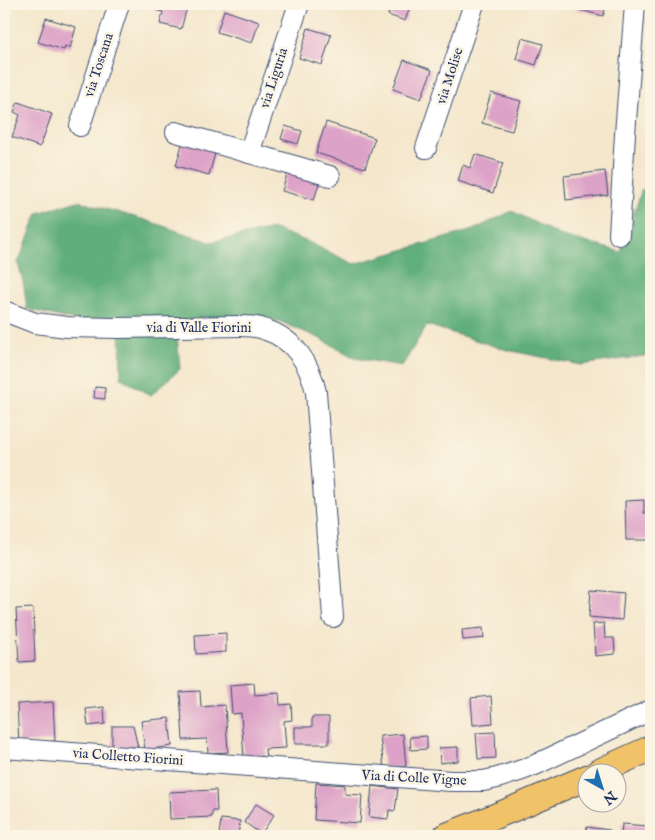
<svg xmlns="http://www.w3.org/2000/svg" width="655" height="840" font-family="'IM FELL English',serif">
<rect width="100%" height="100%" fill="#fcf5e5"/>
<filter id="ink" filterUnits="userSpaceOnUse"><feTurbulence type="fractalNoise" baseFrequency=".02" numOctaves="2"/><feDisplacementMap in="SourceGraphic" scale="10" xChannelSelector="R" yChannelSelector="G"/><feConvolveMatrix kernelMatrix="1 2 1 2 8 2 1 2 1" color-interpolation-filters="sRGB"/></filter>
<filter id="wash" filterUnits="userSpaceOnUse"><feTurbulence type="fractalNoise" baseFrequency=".0096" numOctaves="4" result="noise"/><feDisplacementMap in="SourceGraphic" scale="20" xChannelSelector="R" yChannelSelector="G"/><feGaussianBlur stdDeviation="1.12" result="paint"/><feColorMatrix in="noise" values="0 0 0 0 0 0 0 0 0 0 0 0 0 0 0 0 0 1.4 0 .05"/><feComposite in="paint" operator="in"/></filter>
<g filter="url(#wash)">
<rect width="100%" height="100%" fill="#f4e7cc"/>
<path fill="#60af7a" stroke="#3e6f6c" d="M642 189 651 193V355L581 365 507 350 427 325 402 366 355 358 319 338 279 321 234 319 176 323 180 369 151 395 121 378 120 318 81 322 27 309 24 286 18 263 38 213 78 201 145 220 210 242 274 229 308 242 354 264 473 230 512 211 559 235 621 252Z"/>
<g id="blocks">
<path fill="#dda2c7" d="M157 4H188L181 29 160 24 163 12 155 10Z
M391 4H411L405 21 388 15Z
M574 4H612L611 7 606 5 603 16 573 8Z
M224 10 259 22 252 43 217 32Z
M46 18 76 27 70 48 65 46 64 50 38 42Z
M308 28 331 35 322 65 299 58Z
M522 38 543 44 536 65 516 59Z
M404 60 432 70 421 99 393 89Z
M491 93 521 101 512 131 482 123Z
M18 102 52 114 40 147 12 137 20 115 14 112Z
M326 122 375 138 365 168 316 153Z
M285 126 302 131 298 144 281 139Z
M183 141 216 150 209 175 176 166Z
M475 154 503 163 493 193 458 181 463 165 470 168Z
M288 171 320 180 314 200 282 191Z
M605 171 608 195 566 200 564 176Z
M95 387 105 388V399L94 398Z
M644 500V513H651V540H626L625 501Z
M591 590 624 593 622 620 589 617Z
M33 608 35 661 19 662 16 609Z
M604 623 605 638H614L615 654 595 656 593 624Z
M483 628 484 638 463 640 462 630Z
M226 633V652L196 654 195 635Z
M254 683 255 695 279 693 280 705 291 704 292 720 284 721 286 748 265 749 266 759 244 760 241 713 232 714 230 685Z
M200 691 201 707 225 705 228 752 208 753 207 739 183 740 180 692Z
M491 696 493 723 473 725 471 698Z
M53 702 55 741 19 743 17 704Z
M104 707 105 724 88 726 86 709Z
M312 717H329V744H295V727H312Z
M169 718 172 746 145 750 141 721Z
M112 726H133L138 747H112Z
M495 732 496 758 478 759 476 733Z
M403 734 406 766 384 769 380 736Z
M427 736V749L411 750 410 737Z
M458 747V761L440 763 439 748Z
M316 783 345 785V794L362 795 360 823 314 820Z
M372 786 398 789 395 811 389 810 388 819 369 817Z
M216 790 217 811H212V817L170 819 169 792Z
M256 804 274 815 261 834 244 822Z
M221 819 240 821 238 836H219Z
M622 824 648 826 647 836H621Z
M587 827 610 830 609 836H585Z"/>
</g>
</g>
<g filter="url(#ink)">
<use href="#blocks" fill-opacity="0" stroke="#3c4b6e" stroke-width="1"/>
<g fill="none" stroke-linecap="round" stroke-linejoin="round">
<g stroke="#3c4b6e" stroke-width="22">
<path id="minor" d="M80 126 119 4
M176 132 330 176
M426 148 474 4
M249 153 299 4
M619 235 625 134 635 4
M4 311 35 323 67 327 117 328 239 326C248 326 257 326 266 330 294 339 310 364 316 392L333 617
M4 748 451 781H483L497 778 522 770 535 765 651 710"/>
</g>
<g stroke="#3c4b6e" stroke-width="27">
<path id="major" d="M598 772 651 748
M445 836 508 811 588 777"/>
</g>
<use href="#minor" stroke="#fff" stroke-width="20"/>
<use href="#major" stroke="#f1c369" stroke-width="25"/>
</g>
</g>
<g text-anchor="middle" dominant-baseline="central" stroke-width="5" stroke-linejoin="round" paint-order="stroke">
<g font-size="14" fill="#1b2f5e" stroke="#fcf5e5">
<text transform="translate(99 65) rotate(-72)">via Toscana</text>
<text transform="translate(450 76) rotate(-72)">via Molise</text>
<text transform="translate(274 78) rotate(-72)">via Liguria</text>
<text x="199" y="328">via di Valle Fiorini</text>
<text transform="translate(128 757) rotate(4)">via Colletto Fiorini</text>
<text transform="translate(414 778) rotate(3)">Via di Colle Vigne</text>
</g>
</g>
<rect width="655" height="840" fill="none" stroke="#fcf5e5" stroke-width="20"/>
<g transform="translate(602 788) rotate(141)"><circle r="24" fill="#fcf5e5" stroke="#a2a6af"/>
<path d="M0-4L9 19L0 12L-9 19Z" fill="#1f6fb2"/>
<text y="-8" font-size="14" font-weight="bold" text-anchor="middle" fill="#1b2f5e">N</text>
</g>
</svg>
